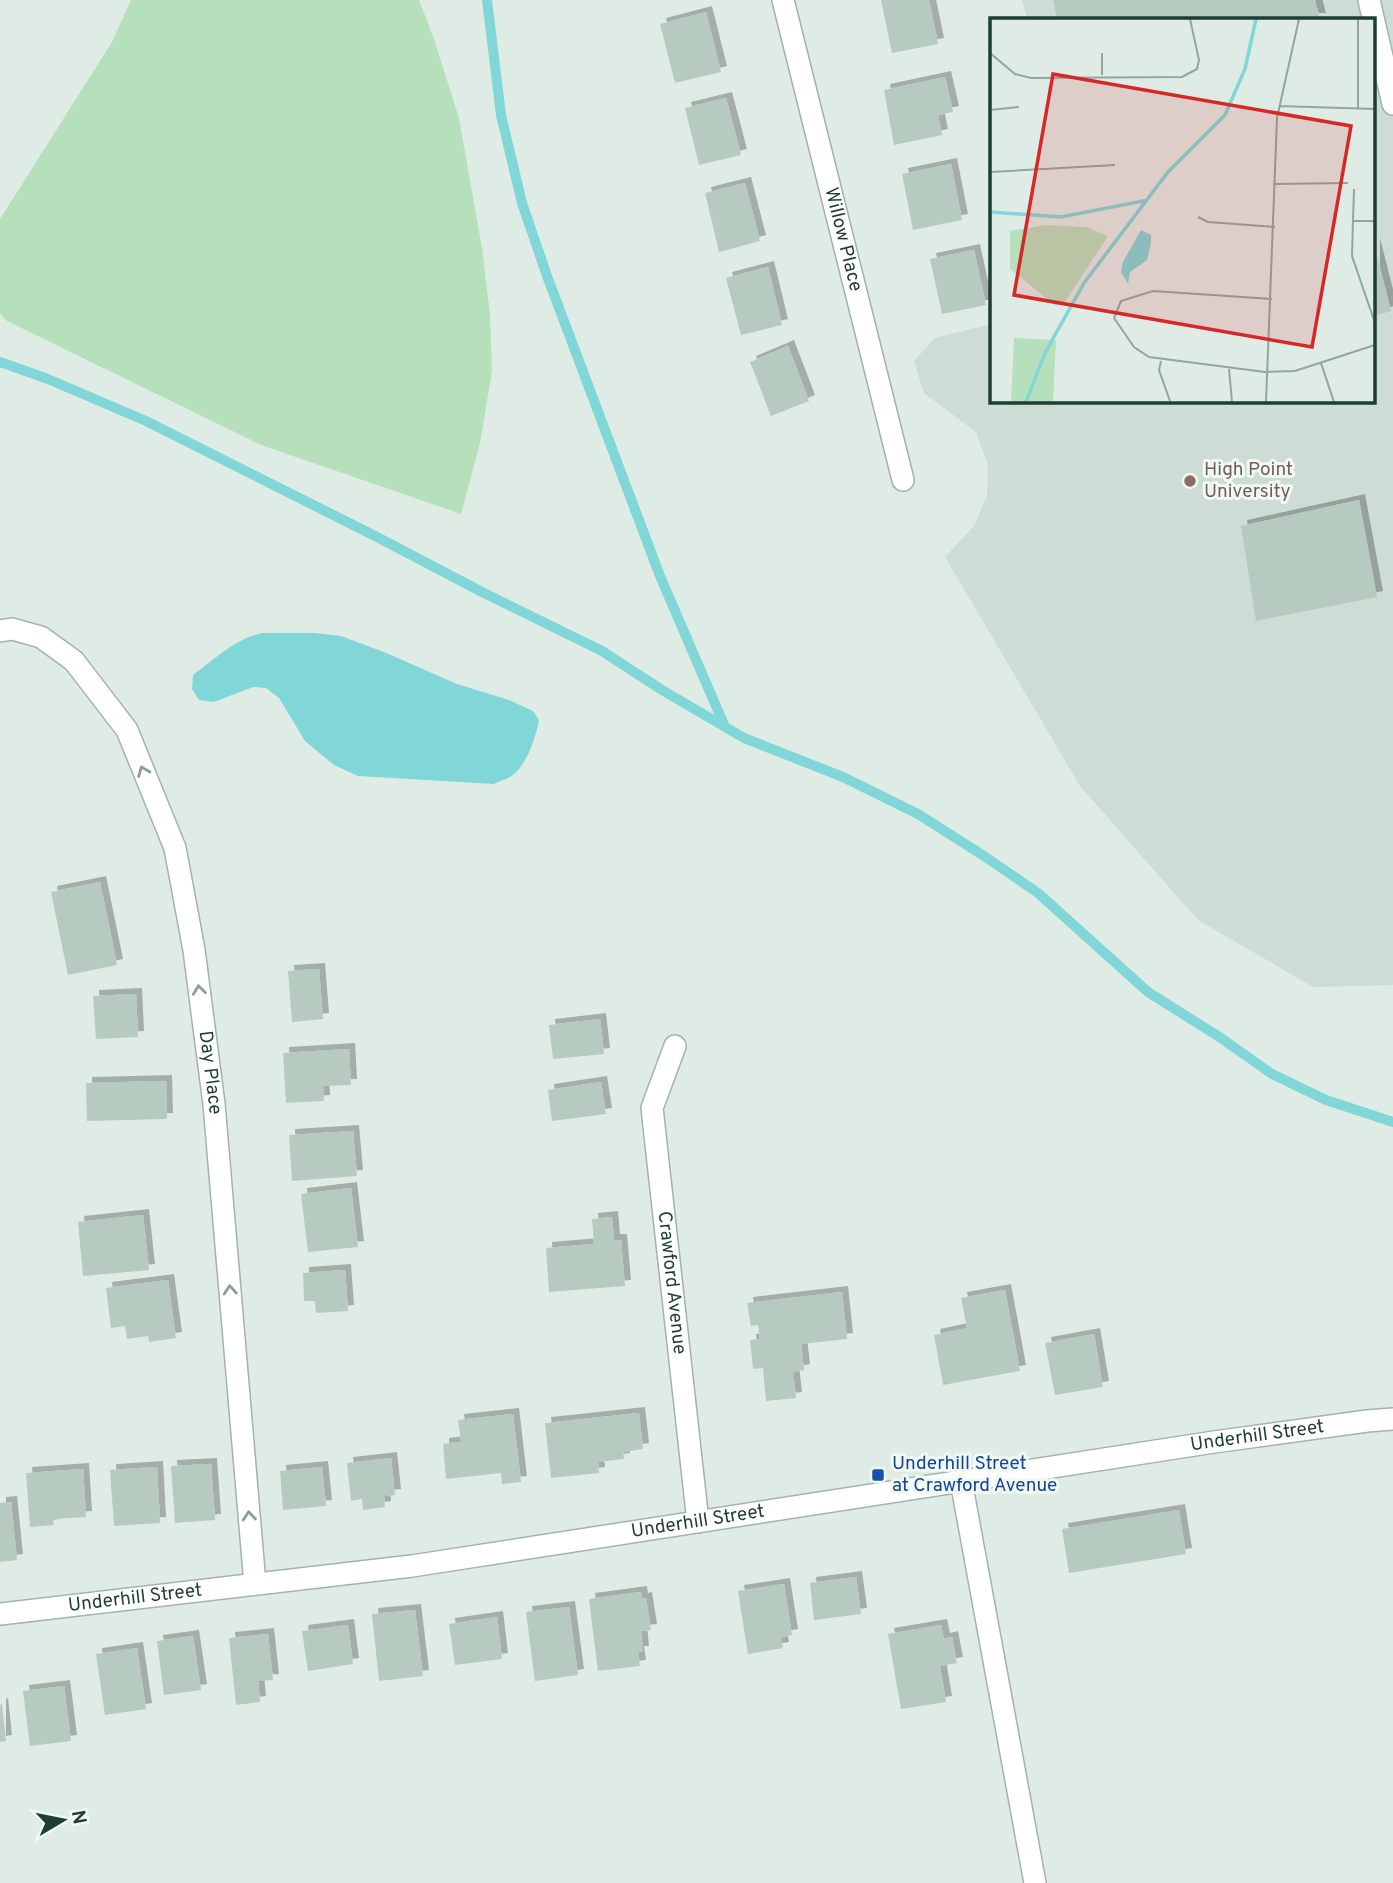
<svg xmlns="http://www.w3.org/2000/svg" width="1393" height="1883" font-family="Overpass,sans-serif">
<defs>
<filter id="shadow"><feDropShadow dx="6" dy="-6" stdDeviation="0" flood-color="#0004"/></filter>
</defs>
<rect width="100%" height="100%" fill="#dfece5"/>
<path fill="#cddcd4" d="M1022 0H1393V985L1313 987 1198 920 1080 786 945 557 974 526 987 496 988 465 976 432 924 393 914 361 935 338 992 324V401H1374V19H1027Z"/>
<path fill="#b6e0bb" d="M131 0H419L433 36 459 118 482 248 490 314 492 371 480 443 461 514 261 445 7 321 0 314V219L112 42Z"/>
<path fill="#81d6d8" d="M263 633H315L341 636 384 652 457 684 509 700 533 711 539 720C536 737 526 768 510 777 505 780 499 781 494 784L358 776 334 765 305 741 279 698 266 688 253 687 214 702 199 700 192 689 193 675C214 660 237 637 263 633Z"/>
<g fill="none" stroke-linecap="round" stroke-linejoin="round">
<path stroke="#81d6d8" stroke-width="10" d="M487 0 501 115 522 203 547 276 660 576 725 727
M0 362 48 379 146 421 377 537 482 592 602 651 662 690 744 738 843 777 918 814 984 856 1038 893 1148 992 1221 1038 1272 1074 1326 1100 1393 1122"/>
</g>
<path fill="#b7cac0" filter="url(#shadow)" d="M881 0H929L938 44 892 53Z
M1053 0H1315L1320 19H1057Z
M706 12 721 72 675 83 660 24Z
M945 77 953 112 938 115 942 135 894 145 884 90Z
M726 98 741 155 699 165 685 108Z
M951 164 962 220 913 230 902 174Z
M745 183 760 241 719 252 705 193Z
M1374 244 1391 311 1374 316Z
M974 250 986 305 942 314 930 259Z
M768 267 782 325 741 335 726 278Z
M788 346 809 401 771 416 750 362Z
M1359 500 1377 597 1256 621 1241 526Z
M100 882 117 965 68 975 51 892Z
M319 969 323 1019 292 1022 288 971Z
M136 994 138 1037 96 1039 93 996Z
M600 1019 604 1054 553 1059 549 1025Z
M349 1049 351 1085 323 1086 324 1101 286 1103 283 1053Z
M166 1081 167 1119 87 1121 86 1083Z
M601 1082 606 1114 552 1121 548 1090Z
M353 1131 357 1176 292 1181 289 1135Z
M351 1188 358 1247 308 1252 301 1194Z
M143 1215 149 1270 83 1276 78 1222Z
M612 1217 614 1240H621L625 1286 549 1292 546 1248 594 1244 592 1219Z
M345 1270 348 1311 316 1313 315 1301H304L303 1273Z
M168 1280 176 1338 149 1342 148 1336 127 1339 125 1326 111 1328 106 1288Z
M1005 1290 1020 1371 943 1385 934 1335 967 1328 961 1298Z
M842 1292 847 1339 801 1344 804 1370 793 1372 796 1398 766 1401 763 1368 753 1369 750 1340 760 1339 758 1325 751 1326 747 1303Z
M1094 1334 1103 1387 1055 1395 1045 1343Z
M639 1413 643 1449 623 1452 624 1459 598 1462 599 1473 551 1478 545 1423Z
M513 1414 521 1482 502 1484 501 1473 446 1479 443 1444 461 1442 458 1420Z
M391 1458 395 1495 384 1496 385 1507 363 1510 362 1499 351 1501 347 1463Z
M211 1464 215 1520 175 1523 171 1466Z
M157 1467 160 1523 114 1526 110 1470Z
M322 1467 326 1506 283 1510 280 1471Z
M83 1469 86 1517 53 1519 54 1525 30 1527 26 1473Z
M11 1502 17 1560 0 1562V1503Z
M1179 1510 1186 1554 1069 1573 1062 1529Z
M856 1577 861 1614 814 1620 810 1583Z
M784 1584 792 1635 781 1637 783 1648 748 1654 738 1591Z
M641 1592 642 1599 646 1598 651 1630 641 1631 643 1652H638L640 1666 598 1671 589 1599Z
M569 1607 578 1675 535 1681 526 1612Z
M415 1610 423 1676 379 1681 372 1614Z
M497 1617 502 1659 455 1665 449 1624Z
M348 1625 353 1664 308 1671 302 1631Z
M941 1625 944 1639 952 1637 957 1663 940 1666 946 1702 901 1709 888 1634Z
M268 1634 273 1680 258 1681 260 1702 236 1705 229 1638Z
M193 1636 201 1690 164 1695 157 1641Z
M137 1648 146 1709 105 1715 96 1654Z
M64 1686 71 1741 30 1746 23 1691Z
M2 1704 6 1741 0 1742V1705Z"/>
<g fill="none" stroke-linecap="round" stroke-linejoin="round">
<g stroke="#a1b4ac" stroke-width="24">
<g id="minor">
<path id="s1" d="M783 0 903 480"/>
<path d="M1369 0 1393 104"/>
<path id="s2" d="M0 631 12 629 41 637 74 661 127 730 175 848 194 950 214 1104 255 1584"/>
<path id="s3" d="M675 1046 652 1108 698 1522"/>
<path d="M961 1481 1035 1883"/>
<path id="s4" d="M0 1614 412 1566 1214 1442 1367 1421 1393 1419"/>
</g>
</g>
<use href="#minor" stroke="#fff" stroke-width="21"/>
</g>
<defs><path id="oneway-chevron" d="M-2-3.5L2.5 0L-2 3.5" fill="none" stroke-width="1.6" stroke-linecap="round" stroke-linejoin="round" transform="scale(1.75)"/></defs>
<g stroke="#8e9e98">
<use href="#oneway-chevron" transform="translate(143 771) rotate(-112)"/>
<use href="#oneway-chevron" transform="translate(199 990) rotate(-97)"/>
<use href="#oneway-chevron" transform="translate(230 1290) rotate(-95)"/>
<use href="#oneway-chevron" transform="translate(249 1516) rotate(-95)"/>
</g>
<circle fill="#8d6e63" stroke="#f0f9f3" stroke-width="2.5" cx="1190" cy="481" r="7"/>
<rect fill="#1a4fb4" stroke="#f0f9f3" stroke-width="2.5" x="871" y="1468" width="14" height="14" rx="3.5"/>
<g text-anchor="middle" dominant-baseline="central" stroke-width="6" stroke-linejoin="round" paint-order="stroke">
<g font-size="19" fill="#1e3e32" stroke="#f0f9f3">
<text stroke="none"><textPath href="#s1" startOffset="247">Willow Place</textPath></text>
<text stroke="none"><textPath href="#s2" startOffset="525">Day Place</textPath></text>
<text stroke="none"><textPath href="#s3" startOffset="242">Crawford Avenue</textPath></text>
<text stroke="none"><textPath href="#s4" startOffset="1270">Underhill Street</textPath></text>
<text stroke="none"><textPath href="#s4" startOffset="704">Underhill Street</textPath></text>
<text stroke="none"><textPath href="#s4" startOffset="136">Underhill Street</textPath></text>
</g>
<g font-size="19" fill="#785e54" stroke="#f0f9f3" text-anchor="start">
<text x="1204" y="470">High Point<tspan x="1204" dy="22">University</tspan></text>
</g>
<g font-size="19" fill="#164399" stroke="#f0f9f3" text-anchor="start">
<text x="892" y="1464">Underhill Street<tspan x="892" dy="22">at Crawford Avenue</tspan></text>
</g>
</g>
<g transform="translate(990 18)">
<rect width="385" height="385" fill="#dfece5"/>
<path d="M55 207 96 209 118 218 75 284 66 288 20 251V213ZM24 320 66 322 63 384H21Z" fill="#b6e0bb"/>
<path d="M151 212 161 217V225L157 242 140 254 138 266 131 254 133 244Z" fill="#81d6d8"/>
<path fill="none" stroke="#81d6d8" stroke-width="3.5" d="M0 194 71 199 158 182M36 384 55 335 94 265 178 154 235 97 255 51 266 1"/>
<path fill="none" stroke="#92a69d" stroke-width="2" d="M0 35 25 56 41 60 192 59 207 51 209 42 200 1M112 35V57M289 88 385 91M368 90V1M0 92 29 89M0 154 125 147M285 166 358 165M208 199 218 204 285 209M363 203 364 171M385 203H363L362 238 385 305M282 281 163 273 131 283 124 300 144 329 159 339 275 354 305 353 385 327M171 343 169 352 180 383M331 345 344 384M239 351 242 384M276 384 287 100 309 1"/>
<path fill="#d62828" fill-opacity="0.15" stroke="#d62828" stroke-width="3.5" d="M63 56 361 108 322 329 24 277Z"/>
<rect width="385" height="385" fill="none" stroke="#1e3e32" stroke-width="3.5"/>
</g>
<g transform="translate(63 1820) rotate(80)" stroke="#f0f9f3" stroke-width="5" paint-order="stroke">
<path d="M0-5L12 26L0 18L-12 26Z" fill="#1e3e32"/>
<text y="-10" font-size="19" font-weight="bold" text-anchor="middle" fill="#1e3e32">N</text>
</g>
</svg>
